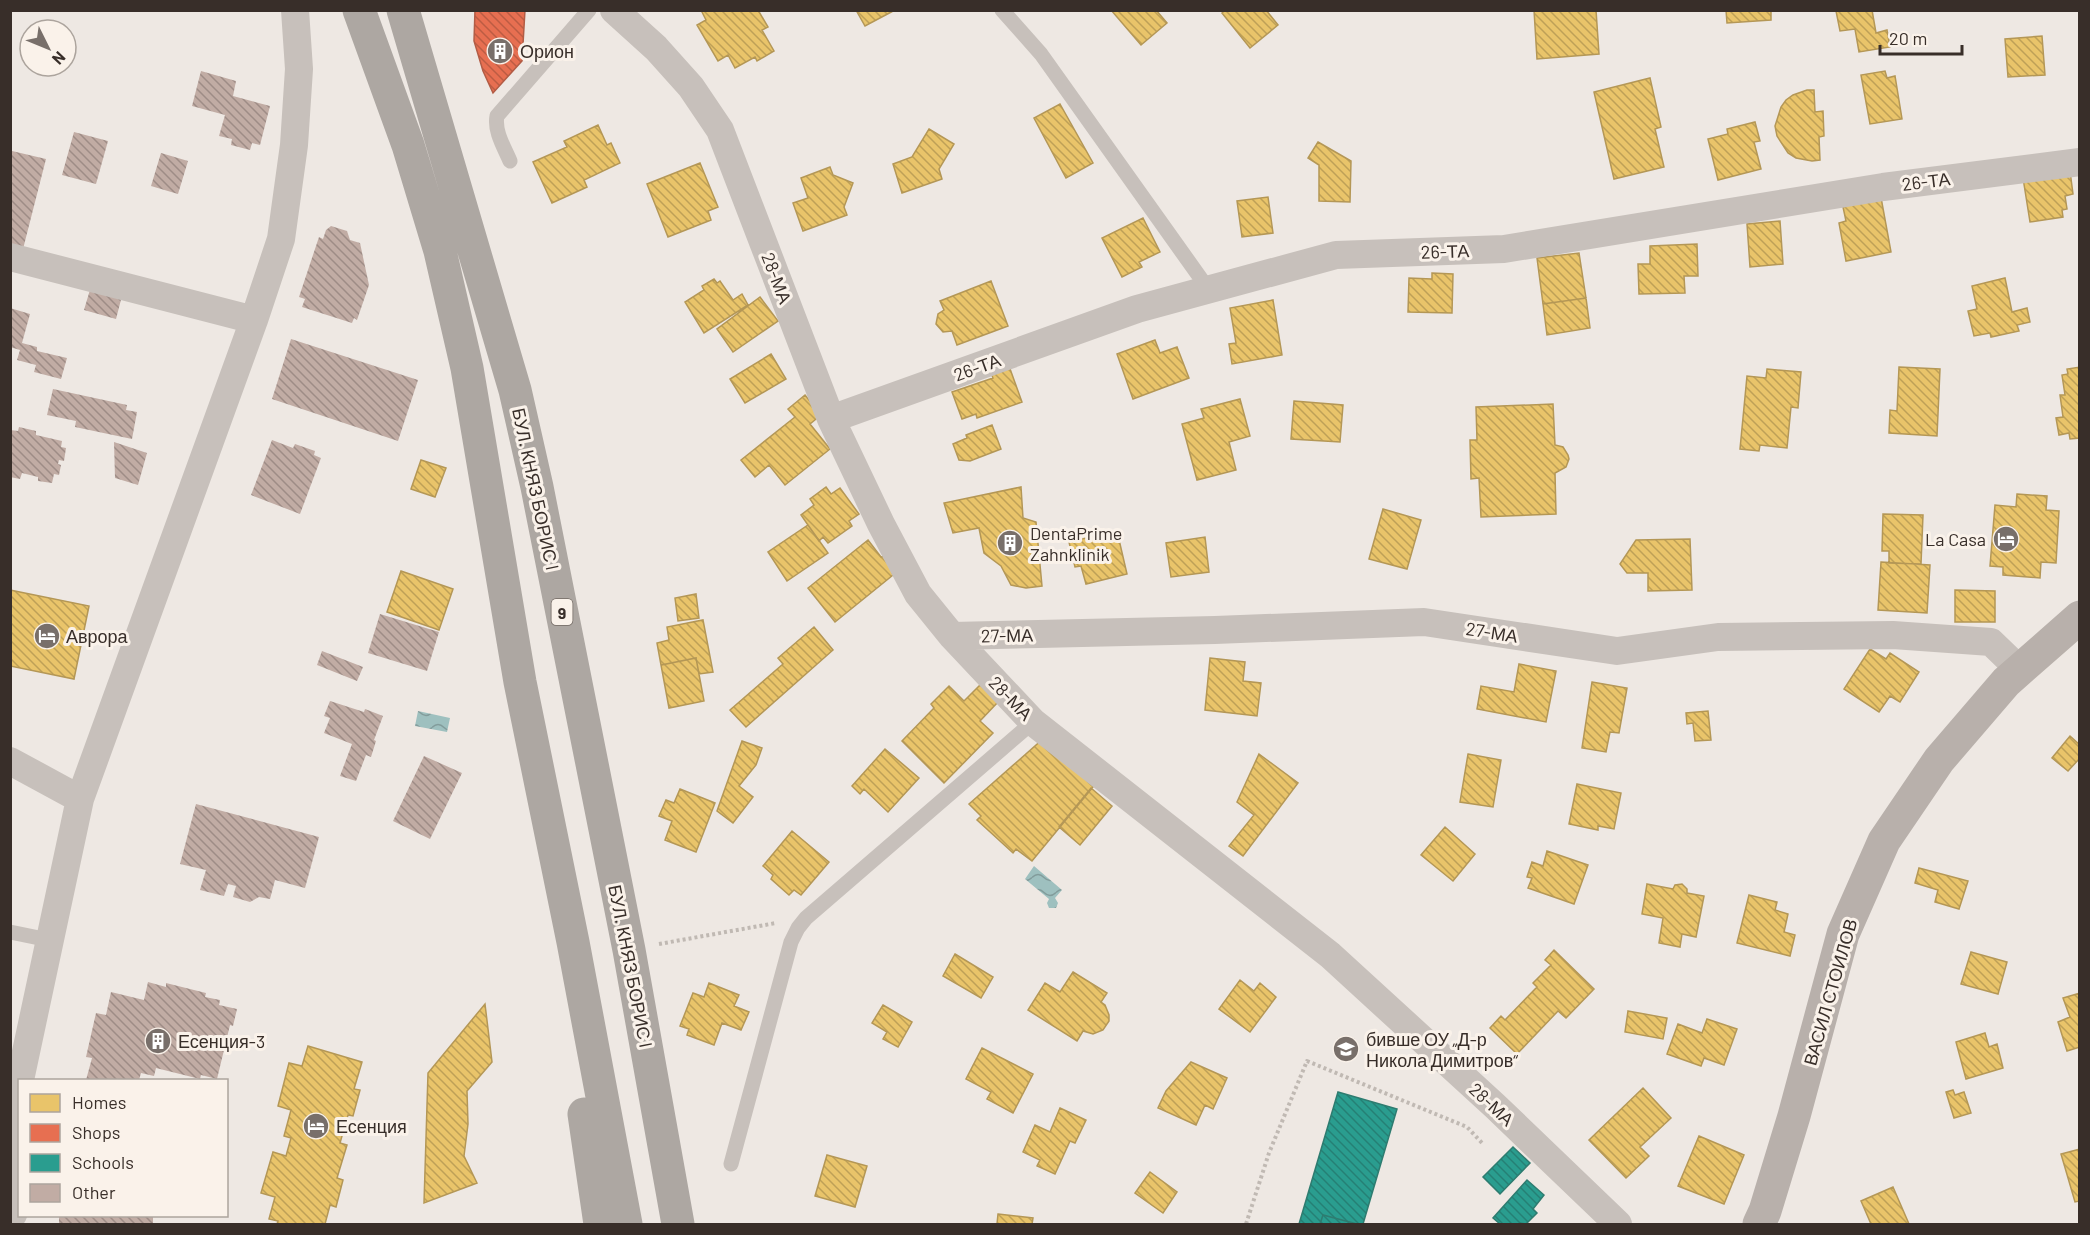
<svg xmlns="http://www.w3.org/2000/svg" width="2090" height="1235" font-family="Barlow,sans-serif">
<defs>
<pattern id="water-waves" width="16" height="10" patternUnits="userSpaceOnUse" patternTransform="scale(1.5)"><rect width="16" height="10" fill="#9ec0bf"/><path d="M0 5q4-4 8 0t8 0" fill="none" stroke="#829c9b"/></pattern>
<pattern id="homes-back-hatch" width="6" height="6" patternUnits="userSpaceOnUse" patternTransform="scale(1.5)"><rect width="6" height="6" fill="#e9c46a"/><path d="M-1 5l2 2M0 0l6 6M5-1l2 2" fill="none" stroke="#bea057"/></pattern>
<pattern id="shops-back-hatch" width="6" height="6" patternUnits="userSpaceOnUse" patternTransform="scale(1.5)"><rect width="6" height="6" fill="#e76f51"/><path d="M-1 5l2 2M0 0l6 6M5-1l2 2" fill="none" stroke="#bc5c43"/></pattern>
<pattern id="schools-back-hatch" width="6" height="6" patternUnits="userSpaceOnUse" patternTransform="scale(1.5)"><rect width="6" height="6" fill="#2a9d8f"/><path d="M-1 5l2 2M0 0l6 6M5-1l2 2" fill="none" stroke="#258075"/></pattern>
<pattern id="building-back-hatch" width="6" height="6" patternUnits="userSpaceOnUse" patternTransform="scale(1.5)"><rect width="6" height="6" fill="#c1aca4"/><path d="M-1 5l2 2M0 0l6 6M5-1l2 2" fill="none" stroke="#9e8c86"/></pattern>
</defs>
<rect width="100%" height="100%" fill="#eee8e3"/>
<path fill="url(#water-waves)" d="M418 711 450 718 447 732 415 726Z
M1034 866 1062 890 1055 898 1058 903 1056 908H1049L1047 903 1049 899 1025 879Z"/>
<path fill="url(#homes-back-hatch)" stroke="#b49756" stroke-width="1.5" d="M701 10H758L768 27 762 30 774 51 757 61 755 57 735 68 728 55 718 61 697 25 706 20Z
M856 10H895L865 26Z
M1111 10H1156L1167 23 1141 45Z
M1225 10H1266L1278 25 1250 48 1222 13Z
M1534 10H1596L1599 54 1537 59Z
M1726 10H1771V20L1727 23Z
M1872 10 1876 33 1887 30 1890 47 1859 52 1855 29 1840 31 1836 11Z
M2042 36 2045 75 2008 77 2005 39Z
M1885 71 1887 78 1895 76 1902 119 1870 124 1861 75Z
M1650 78 1661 127 1655 129 1664 167 1614 179 1594 92Z
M1807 90H1814L1815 112 1823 111 1824 136 1819 137 1820 160 1812 161 1796 158 1788 153 1777 136 1775 126 1781 107 1786 100 1793 95Z
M1060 104 1093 163 1066 178 1034 118Z
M1755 122 1760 141 1754 142 1761 169 1718 180 1708 139 1728 134 1727 129Z
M598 125 607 145 611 143 620 163 584 180 587 187 552 203 533 162 567 147 564 141Z
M929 129 954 144 939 169 942 179 902 193 893 164 912 157Z
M1318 142 1351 161 1350 202 1319 201V165L1308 158Z
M700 163 718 207 708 211 711 220 668 237 647 184Z
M830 167 833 175 853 183 844 207 847 215 803 231 793 203 808 198 801 178Z
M2070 171 2073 194 2065 196 2067 209 2062 210 2063 217 2030 222 2023 178Z
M1880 192 1891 252 1846 261 1839 223 1846 221 1843 207Z
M1268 197 1273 233 1242 237 1237 201Z
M1143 218 1160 252 1139 262 1142 267 1122 277 1102 238Z
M1780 221 1783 264 1750 267 1747 224Z
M1697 244 1698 276H1684L1685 293 1639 294 1638 264H1650V246Z
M1579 253 1586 298 1543 304 1537 258Z
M1432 273 1453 274 1452 313 1408 312 1409 278 1432 279Z
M2005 278 2012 312 2027 308 2030 322 2017 325 2019 331 1991 337 1990 333 1974 336 1968 311 1977 309 1972 286Z
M714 279 717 283 720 281 733 300 742 294 748 305 704 333 685 302 704 290 702 286Z
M991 281 1008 326 957 345 952 331 943 332 936 324 938 314 944 310 940 301Z
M760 297 778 321 733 352 717 329Z
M1586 298 1590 328 1547 335 1543 304Z
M1273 300 1282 355 1232 364 1229 344 1236 343 1230 308Z
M1155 340 1160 353 1177 347 1189 378 1133 399 1117 354Z
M771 354 786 379 745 403 730 379Z
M1009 366 1022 402 977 418 976 414 962 419 952 392 993 378 991 373Z
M1899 367 1940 369 1937 436 1889 433 1890 410 1897 411Z
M2080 367V438L2070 439 2069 433 2059 435 2056 418 2063 417 2060 395H2065L2062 375 2068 374 2067 369Z
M1767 369 1801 372 1798 408 1791 407 1787 448 1760 445 1759 451 1740 449 1747 376 1766 378Z
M805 395 821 415 810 424 830 449 785 485 769 465 755 477 741 460 795 417 788 409Z
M1240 399 1250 436 1229 442 1236 470 1197 480 1182 424 1204 418 1201 409Z
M1294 401 1343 405 1340 442 1291 439Z
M1553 404 1555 445 1563 447 1568 455 1569 459 1566 467 1555 473 1556 514 1481 517 1479 478 1471 479 1470 440H1477L1476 407Z
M992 425 1001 449 970 461 959 460 953 444 967 438 966 435Z
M421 460 446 468 435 497 411 489Z
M826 487 831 494 840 488 859 514 849 521 852 526 828 543 823 537 819 541 801 515 814 505 810 499Z
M1021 487 1023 518 1036 522 1042 586 1026 588 1011 585 1001 566 984 553 979 528 953 533 944 503Z
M2017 494 2047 496 2046 510 2059 511 2056 563 2041 562 2040 578 2003 575V567L1990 566 1995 505 2016 507Z
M1383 509 1421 520 1407 569 1369 559Z
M1883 514 1923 515 1921 564 1889 563V551H1882Z
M808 525 828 553 787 581 768 552Z
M1117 531 1127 574 1086 584 1081 566 1075 567 1069 542Z
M1205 537 1209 572 1171 577 1166 543Z
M1690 539 1692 590 1648 591V573H1627L1620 564 1636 540Z
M868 540 881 557 887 556 893 575 835 622 808 588Z
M1881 562 1930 565 1927 613 1878 610Z
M401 571 453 589 439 630 387 612Z
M10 590 89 606 74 679 10 666Z
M1955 590 1995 591V622H1955Z
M696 594 699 618 678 621 675 598Z
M703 620 713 672 699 674 696 658 661 665 657 643 669 640 667 627Z
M814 627 833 650 746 727 730 710 783 664 778 658Z
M1870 649 1886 659 1890 653 1919 672 1900 702 1890 696 1879 712 1844 689Z
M696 658 704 701 669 708 661 665Z
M1210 658 1245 662 1243 681 1261 683 1257 716 1205 710Z
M1519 664 1556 671 1546 722 1477 709 1481 686 1514 692Z
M1592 682 1627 688 1619 733 1610 732 1606 752 1582 748Z
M980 685 998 702 980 721 993 733 944 783 902 741 934 708 931 704 949 686 964 701Z
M1708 711 1711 740 1695 741 1693 723 1687 724 1686 713Z
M2070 736 2080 745V758L2068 771 2052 758Z
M1044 738 1097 782 1032 861 1016 849 1013 853 977 820 981 816 969 804Z
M742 741 762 748 756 765 739 786 753 797 733 823 717 811Z
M885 749 919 778 888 812 864 789 860 794 852 786Z
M1259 754 1298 783 1243 856 1229 846 1254 815 1237 802Z
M1468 754 1501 760 1493 807 1460 802Z
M1577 784 1621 793 1614 829 1598 826V830L1569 824Z
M1091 788 1112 806 1080 845 1059 827Z
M680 789 715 803 696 852 665 840 672 821 659 816 666 800 674 803Z
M1445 827 1475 854 1453 881 1421 855Z
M792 831 829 862 801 895 794 890 789 895 771 879 773 875 763 866Z
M1547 851 1588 865 1574 904 1528 888 1532 878 1527 877 1532 862 1543 866Z
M1919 868 1968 881 1959 909 1935 902 1938 890 1915 883Z
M1647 884 1673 889 1675 885 1682 884 1687 889V893L1704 896 1696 937 1682 934 1680 947 1659 943 1663 918 1642 914Z
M1749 895 1777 902 1775 910 1788 914 1784 932 1795 935 1790 956 1737 943Z
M1554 950 1594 989 1566 1018 1558 1011 1517 1054 1490 1028 1501 1016 1505 1020 1537 987 1533 983 1551 965 1545 960Z
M1971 952 2007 962 1998 994 1961 984Z
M955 954 993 977 981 998 943 976Z
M1073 972 1107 993 1101 1002 1105 1005 1109 1015V1021L1103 1030 1093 1034 1083 1031 1077 1041 1028 1010 1045 983 1060 992Z
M1240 980 1254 991 1260 983 1276 997 1250 1032 1219 1009Z
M709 983 739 995 734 1006 749 1012 741 1030 722 1023 714 1045 687 1035 689 1029 680 1026 693 993 704 997Z
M2080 993V1047L2067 1051 2058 1022 2070 1017 2063 998Z
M485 1004 492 1062 467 1091 468 1124 464 1156 477 1183 424 1203 428 1073Z
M883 1005 912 1022 898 1047 883 1039 887 1032 872 1023Z
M1628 1011 1667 1018 1663 1039 1625 1032Z
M1707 1019 1737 1029 1724 1065 1704 1058 1701 1066 1667 1054 1678 1024 1702 1033Z
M1985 1033 1989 1047 1997 1044 2003 1068 1966 1079 1956 1042Z
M308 1046 362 1062 354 1089 360 1090 353 1116 348 1115 340 1143 347 1145 337 1178 343 1180 336 1207 330 1205 325 1224H277L278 1221 269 1219 275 1197 261 1193 273 1152 286 1156 291 1138 284 1136 291 1110 278 1106 289 1063 302 1066Z
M982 1048 1033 1074 1013 1113 987 1099 991 1092 966 1079Z
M1191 1062 1227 1078 1213 1109 1205 1105 1196 1125 1158 1108 1166 1091Z
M1643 1088 1671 1118 1640 1147 1649 1156 1626 1178 1589 1140Z
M1953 1090 1955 1095 1964 1092 1971 1113 1954 1118 1946 1092Z
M1060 1108 1086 1120 1075 1143 1070 1141 1055 1174 1037 1166 1040 1160 1023 1152 1035 1125 1050 1132Z
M1699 1136 1744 1155 1724 1204 1678 1186Z
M2080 1149V1201L2075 1202 2061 1154Z
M827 1155 867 1166 855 1207 815 1196Z
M1150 1172 1177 1192 1163 1213 1135 1193Z
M1893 1187 1909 1224H1871L1861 1201Z
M998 1214 1033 1218 1032 1224H997Z"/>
<path fill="url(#shops-back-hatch)" stroke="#b25c45" stroke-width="1.5" d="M475 10H525L522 61 493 93 483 71 474 41Z"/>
<path fill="url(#schools-back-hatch)" stroke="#2e7c70" stroke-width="1.5" d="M1338 1092 1397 1109 1363 1224H1357L1323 1215 1320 1224H1299Z
M1513 1147 1530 1163 1500 1194 1483 1177Z
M1527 1180 1544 1195 1533 1209 1537 1213 1526 1224 1520 1223 1519 1224H1500L1493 1218Z
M1323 1215 1357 1224H1320Z"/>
<path fill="url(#building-back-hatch)" d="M201 71 236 81 233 96 270 106 260 145 252 143 250 150 231 145 232 139 219 136 225 115 192 106Z
M74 132 108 141 96 184 62 175Z
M12 151 46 159 23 249 10 246V159Z
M161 153 188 161 178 194 151 186Z
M331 226 347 231 350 240 360 243 369 285 357 320 354 318 352 323 302 307 305 299 299 297 319 237 323 239 326 230Z
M92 283 123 292 116 319 84 310Z
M10 308 30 314 22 343 37 347V351L67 358 61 379 34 372 36 365 17 360 20 350 10 347Z
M291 339 418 380 398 441 272 399Z
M53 389 127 405 126 410 137 412 132 439 75 427 76 421 47 415Z
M19 427 36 431V435L62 441 61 447 66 448 64 461 59 460 58 464 61 465 59 475 54 474 52 483 38 481V477L22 473 20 479 10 477V430L18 431Z
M272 440 293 448 295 444 315 451 314 455 321 458 300 514 251 495Z
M114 442 147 453 138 485 115 478Z
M380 614 439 632 427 671 368 653Z
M322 651 363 667 357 681 317 665Z
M330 701 364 712 365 709 383 716 374 740 376 741 371 757 366 755 356 781 340 776 352 744 324 733 330 718 324 716Z
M424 756 462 773 430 839 393 821Z
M196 804 319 837 305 888 275 880 270 899 259 897 250 902 233 897 236 886 228 884 224 896 200 890 206 870 180 864Z
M148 982 166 987V983L206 993 205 997 220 1000 219 1005 237 1009 233 1026 230 1025 217 1079 201 1075 200 1079 156 1068 154 1076 141 1073 139 1080H86L92 1058 86 1057 96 1013 106 1015 111 992 144 1000Z
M59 1216H153V1224H59Z"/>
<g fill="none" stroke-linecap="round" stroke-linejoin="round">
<path stroke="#c0b9b3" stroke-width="4" stroke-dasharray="3 3" stroke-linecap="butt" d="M659 944 776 923
M1246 1224 1269 1153 1307 1061 1467 1127 1483 1144"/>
<path stroke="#c7c0bb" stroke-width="15" d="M1002 10 1041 54 1209 290
M510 161C504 147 494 131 497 116L589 10
M10 932 49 940
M731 1164 791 942 798 928 806 918 1033 722"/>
<path stroke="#c7c0bb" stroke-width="28" d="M614 10 656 48 691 87 720 130 831 419 881 524 918 594 952 636 1033 722 1330 955 1495 1106 1618 1224
M10 257 254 320
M831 419 1137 309 1336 255 1504 249 1883 187 2080 162
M952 636 1215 630 1424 622 1617 651 1718 637 1893 635 1991 642 2020 670
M10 761 80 799
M20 1080 80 799 254 320 281 239 294 145 299 69 295 10
M10 1181C19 1193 19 1207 10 1219
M14 1186 18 1148 20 1084"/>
<path stroke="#b8b0ab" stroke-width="33" d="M1759 1224 1765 1211 1794 1116 1843 934 1884 841 1939 760 2006 682 2080 617"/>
<path stroke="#ada7a2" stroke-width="33" d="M359 10 408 145 440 251 467 368 520 682 573 942 626 1224
M403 10 515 390 537 487 629 950 678 1224
M584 1114 600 1224"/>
</g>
<defs>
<g id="building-disc" transform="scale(1.35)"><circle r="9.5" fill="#786f6a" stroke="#faf2ea"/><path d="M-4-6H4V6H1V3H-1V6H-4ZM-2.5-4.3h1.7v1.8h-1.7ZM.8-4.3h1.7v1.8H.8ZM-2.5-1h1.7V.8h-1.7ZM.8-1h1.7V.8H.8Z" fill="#fff"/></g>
<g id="hotel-disc" transform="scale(1.35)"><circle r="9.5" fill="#786f6a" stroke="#faf2ea"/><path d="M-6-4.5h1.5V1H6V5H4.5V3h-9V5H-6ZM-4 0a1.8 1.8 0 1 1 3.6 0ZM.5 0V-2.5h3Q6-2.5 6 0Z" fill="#fff"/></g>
<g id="school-disc" transform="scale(1.35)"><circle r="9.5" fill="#786f6a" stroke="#faf2ea"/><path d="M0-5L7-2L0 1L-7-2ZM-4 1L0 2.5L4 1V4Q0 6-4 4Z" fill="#fff"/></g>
</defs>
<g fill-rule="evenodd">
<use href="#building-disc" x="500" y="51"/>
<use href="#hotel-disc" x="2006" y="539"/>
<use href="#building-disc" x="1010" y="543"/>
<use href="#hotel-disc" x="47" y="636"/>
<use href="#building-disc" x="158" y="1041"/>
<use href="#school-disc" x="1346" y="1049"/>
<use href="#hotel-disc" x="316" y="1126"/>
</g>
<g text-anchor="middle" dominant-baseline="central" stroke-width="6" stroke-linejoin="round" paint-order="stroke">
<rect fill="#faf2ea" stroke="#726963" stroke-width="1.5" x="551.5" y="599" width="21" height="26" rx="4.5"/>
<g font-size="16" font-weight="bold" fill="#382e29">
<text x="562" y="612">9</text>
</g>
<g font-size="18" fill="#382e29" stroke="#faf2ea" text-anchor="start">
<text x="520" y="51">Орион</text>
<text x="1030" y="533">DentaPrime<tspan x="1030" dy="21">Zahnklinik</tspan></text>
<text x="1986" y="539" text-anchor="end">La Casa</text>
<text x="66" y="636">Аврора</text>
<text x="1366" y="1039">бивше ОУ „Д-р<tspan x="1366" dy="21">Никола Димитров“</tspan></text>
<text x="178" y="1041">Есенция-3</text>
<text x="336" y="1126">Есенция</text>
</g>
<g font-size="18" fill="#382e29" stroke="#faf2ea">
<text transform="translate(1926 181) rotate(-7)">26-ТА</text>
<text transform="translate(1445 251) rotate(-2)">26-ТА</text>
<text transform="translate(777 278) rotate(69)">28-МА</text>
<text transform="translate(977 367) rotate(-20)">26-ТА</text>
<text transform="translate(536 489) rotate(78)">БУЛ. КНЯЗ БОРИС I</text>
<text transform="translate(1492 632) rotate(9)">27-МА</text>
<text transform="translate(1007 635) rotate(-1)">27-МА</text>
<text transform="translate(1011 698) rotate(46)">28-МА</text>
<text transform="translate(631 966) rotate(79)">БУЛ. КНЯЗ БОРИС I</text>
<text transform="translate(1830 992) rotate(-74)">ВАСИЛ СТОИЛОВ</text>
<text transform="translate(1492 1104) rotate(43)">28-МА</text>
</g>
</g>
<rect width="2090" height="1235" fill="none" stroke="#382e29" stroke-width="24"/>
<rect x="18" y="1079" width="210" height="138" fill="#faf2ea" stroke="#aca49d" stroke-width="1.5"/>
<rect x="30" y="1094" width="30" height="18" fill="#e9c46a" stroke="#aca49d" stroke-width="1.5"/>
<text x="72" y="1109" font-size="18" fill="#382e29">Homes</text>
<rect x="30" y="1124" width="30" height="18" fill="#e76f51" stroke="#aca49d" stroke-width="1.5"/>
<text x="72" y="1139" font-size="18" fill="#382e29">Shops</text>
<rect x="30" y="1154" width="30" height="18" fill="#2a9d8f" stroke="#aca49d" stroke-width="1.5"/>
<text x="72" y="1169" font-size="18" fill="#382e29">Schools</text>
<rect x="30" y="1184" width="30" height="18" fill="#c1aca4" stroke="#aca49d" stroke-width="1.5"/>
<text x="72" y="1199" font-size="18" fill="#382e29">Other</text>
<g transform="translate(48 48) rotate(133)"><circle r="28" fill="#faf2ea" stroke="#aca49d" stroke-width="1.5"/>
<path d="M0-4.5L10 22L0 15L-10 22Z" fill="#786f6a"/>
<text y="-9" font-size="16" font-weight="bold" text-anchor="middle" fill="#382e29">N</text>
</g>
<path d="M1880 45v9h82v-9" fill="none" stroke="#382e29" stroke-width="3"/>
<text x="1889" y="45" font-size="18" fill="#382e29" stroke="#faf2ea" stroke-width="4.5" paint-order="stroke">20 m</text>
</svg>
